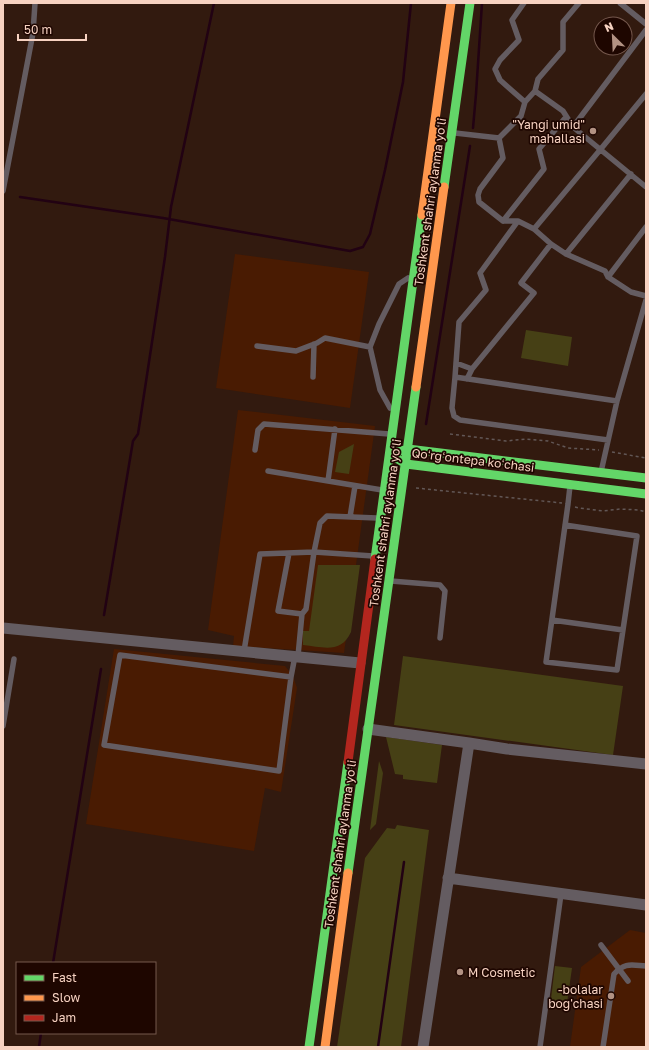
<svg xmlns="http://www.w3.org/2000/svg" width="649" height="1050" font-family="'Golos Text',sans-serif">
<rect width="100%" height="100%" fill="#321a0f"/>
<path fill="#491b02" d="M235 254 369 272 350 408 216 388Z
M238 410 375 426 344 653 233 646 234 636 208 630Z
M114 649 285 666 293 676 297 688 281 792 265 788 254 851 86 824Z
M630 930 646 933V1047H570L581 967Z"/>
<path fill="#464015" d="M526 330 572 337 568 366 521 358Z
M354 444 349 474 335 472 339 452Z
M318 565H360L351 632C341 654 323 647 303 645V631H309Z
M403 656 623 686 613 755 394 725Z
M386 737 442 745 437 783 403 779V775L395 774Z
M379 761 383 773 376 824 370 830Z
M397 825 429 830 401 1047H337L365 858 387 828 395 829Z
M555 966 572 968 566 1010 550 1007Z"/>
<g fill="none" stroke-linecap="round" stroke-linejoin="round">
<path stroke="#220213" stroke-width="2.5" d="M473 128 476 94 482 3
M20 197 163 218 350 251 363 247 370 234 385 170 403 82 411 3
M426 424 470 146
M104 615 133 441 138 434 165 257 171 207 214 3
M53 963 101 669
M39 1047 41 1033
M378 1047 404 862"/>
<path stroke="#625756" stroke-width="1.5" stroke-dasharray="3 3" stroke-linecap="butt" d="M450 434 506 441 526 439 548 441 568 448 599 450
M612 452 646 458
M416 488 562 503
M575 507 579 508 603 511 620 509 639 510 646 512"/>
<path stroke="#645c61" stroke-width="5.5" d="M524 3 512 20 519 40 500 60 495 69 500 80 525 102
M620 3 646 24
M535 91 563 111 573 127 646 187
M573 127 646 30
M455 133 499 138 521 116 525 102 535 91 538 79 563 50V22L579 3
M499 138 503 158 480 189 478 195 479 202 503 221H518
M3 191 33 33 35 3
M503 221 544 169 539 149 566 117
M534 229 551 244 566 254 605 271 608 277 631 292 646 296
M566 254 631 174
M608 277 646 227
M257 346 296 351 317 343 325 338 370 347
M456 363 472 369
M313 377 314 344
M455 377 617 401
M467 379 472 369 534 293 521 283 551 244
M390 408 380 390 370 347 379 324 399 284 408 278
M608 440 460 420 454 416 452 408 455 377 459 322 486 290 480 273 518 221 534 229 600 150 646 94
M255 450 258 430 264 424 389 434
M268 471 382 490
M601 472 617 401 646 300
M328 481 335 429
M350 517 355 486
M565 525 637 536 617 670 546 662 568 504 570 486
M289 553 278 611 302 614 306 609 314 552 320 523 327 516 377 518
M391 581 440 585 445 591 440 638
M552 620 623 630
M244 651 260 554 314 552 373 556
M298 656 302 614
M291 677 120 655 104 745 279 771 291 677 295 656
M3 726 14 659
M601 945 628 981
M540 1047 561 894
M603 1047 614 974C625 962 631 965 646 966"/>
<path stroke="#645c61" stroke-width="11" d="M3 628 360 663
M368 729 469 743
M448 878 646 905
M423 1047 469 743 507 749 646 764"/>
<path stroke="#63d668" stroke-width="9" d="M444 187 470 3
M397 452 408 449 646 478
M396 458 406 464 646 494
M375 559 422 215
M348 873 416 387
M309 1047 348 762"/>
<path stroke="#ff974d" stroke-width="9" d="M422 215 451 3
M416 387 444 187
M325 1047 348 873"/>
<path stroke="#b3261e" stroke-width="9" d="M348 762 375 559"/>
</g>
<g fill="#b29283" stroke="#1e0600" stroke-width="1.5">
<circle cx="593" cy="131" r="4"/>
<circle cx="460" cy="972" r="4"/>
<circle cx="611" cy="996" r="4"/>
</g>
<g text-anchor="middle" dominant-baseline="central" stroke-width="3.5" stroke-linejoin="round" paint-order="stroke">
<g font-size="12" fill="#f7d2c1" stroke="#1e0600" text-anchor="end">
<text x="585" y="124">"Yangi umid"<tspan x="585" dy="14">mahallasi</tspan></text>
<text x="468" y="972" text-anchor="start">M Cosmetic</text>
<text x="603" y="989">-bolalar<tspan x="603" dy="14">bog'chasi</tspan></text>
</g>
<g font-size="12" fill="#f7d2c1" stroke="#1e0600">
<text transform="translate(430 202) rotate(-82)">Toshkent shahri aylanma yoʻli</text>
<text transform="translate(473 460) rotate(7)">Qoʻrgʻontepa koʻchasi</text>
<text transform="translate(385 523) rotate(-82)">Toshkent shahri aylanma yoʻli</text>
<text transform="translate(340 844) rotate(-82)">Toshkent shahri aylanma yoʻli</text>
</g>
</g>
<rect width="649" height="1050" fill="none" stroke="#f7d2c1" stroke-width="8"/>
<rect x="16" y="962" width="140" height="72" fill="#1e0600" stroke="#75584d"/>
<rect x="24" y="975" width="20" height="6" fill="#63d668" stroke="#75584d"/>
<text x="52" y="982" font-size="12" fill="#f7d2c1">Fast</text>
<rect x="24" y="995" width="20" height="6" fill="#ff974d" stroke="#75584d"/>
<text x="52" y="1002" font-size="12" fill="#f7d2c1">Slow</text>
<rect x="24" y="1015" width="20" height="6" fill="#b3261e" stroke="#75584d"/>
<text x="52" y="1022" font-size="12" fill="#f7d2c1">Jam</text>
<g transform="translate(613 36) rotate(336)"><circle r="19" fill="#1e0600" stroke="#75584d"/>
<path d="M0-3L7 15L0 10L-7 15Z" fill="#b29283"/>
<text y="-6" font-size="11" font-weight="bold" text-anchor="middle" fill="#f7d2c1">N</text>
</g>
<path d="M18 34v6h68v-6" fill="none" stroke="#f7d2c1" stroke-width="2"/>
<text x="24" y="34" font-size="12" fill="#f7d2c1" stroke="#1e0600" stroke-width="3" paint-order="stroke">50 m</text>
</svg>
